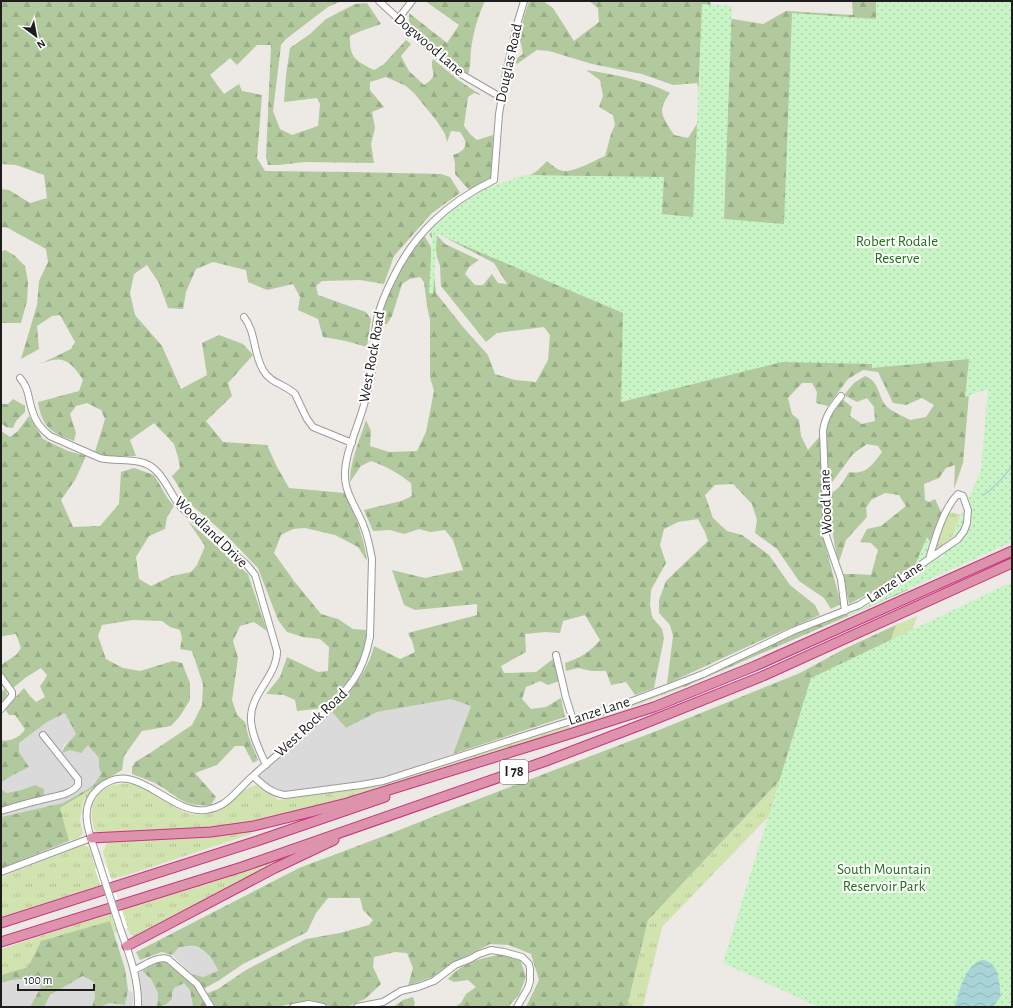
<svg xmlns="http://www.w3.org/2000/svg" width="1013" height="1008" font-family="'Alegreya Sans',sans-serif">
<defs>
<pattern id="grass-tufts" width="24" height="20" patternUnits="userSpaceOnUse"><rect width="24" height="20" fill="#d1e3ae"/><path d="M3 7l-1-3M5 7V3M7 7l1-3M15 17l-1-3M17 17v-4M19 17l1-3" fill="none" stroke="#b3c295"/></pattern>
<pattern id="forest-firs" width="22" height="20" patternUnits="userSpaceOnUse"><rect width="22" height="20" fill="#b1c99d"/><path d="M5 1l3.5 6h-7zM16 11l3.5 6h-7z" fill="#98ac87"/></pattern>
<pattern id="park-dots" width="8" height="8" patternUnits="userSpaceOnUse"><rect width="8" height="8" fill="#c9f4c5"/><path d="M2 2h.1M6 6h.1" fill="none" stroke="#acd1a9" stroke-width="1.8" stroke-linecap="round"/></pattern>
<pattern id="water-waves" width="16" height="10" patternUnits="userSpaceOnUse"><rect width="16" height="10" fill="#a8d4d7"/><path d="M0 5q4-4 8 0t8 0" fill="none" stroke="#90b6b8"/></pattern>
</defs>
<rect width="100%" height="100%" fill="#ede9e4"/>
<path fill="#dbdada" d="M451 699 471 706 453 754 386 777 284 793 271 788 258 777 332 712 346 728 376 712Z
M65 713 76 734 72 739 64 745 62 752 88 744 99 758V767L101 775 93 786 63 803 1 817V808L44 795 35 785 21 790 7 793 2 790V782L13 775 28 767 19 752V743L47 722Z
M194 946 206 953 216 964 218 972 202 977 192 974 172 955 179 947Z
M142 971 151 979 158 993 157 1007H142L140 985 138 973Z
M83 976 94 982 95 997 92 1007H44L50 995Z
M12 979 31 980 41 987 30 1007H1V983Z
M184 982 190 990 193 1007H158L165 1005 172 994 174 988Z
M128 990 133 993V1007H100L109 1003 125 1005Z"/>
<path fill="url(#grass-tufts)" d="M949 512 961 515 950 542 936 551 934 547Z
M917 616 906 649 768 817 662 927 643 1007H627L648 920 879 675 896 625Z
M678 686 684 687 619 712 541 738 471 761 436 770 372 792 331 803 239 826 104 834 95 831C91 817 89 806 99 794 109 783 126 781 139 786 160 794 176 814 199 815 232 815 235 788 257 785L278 800 375 786 393 782Z
M94 787 83 802 80 820 83 833 79 838 69 841 60 808Z
M252 830 251 834 121 877 111 879 103 852 107 843 110 841 222 835Z
M84 845 88 847 90 851 101 885 1 918V877Z
M311 847 136 937 130 934 128 929 114 933 110 921 41 941 28 967 1 975V949Z"/>
<path fill="url(#forest-firs)" d="M1 1H339V2L328 7 286 39 281 45 273 111 280 129 292 135 318 126 320 104 317 98 284 102 286 75 290 48 310 34 326 19 355 4 367 3 381 24 361 31 350 36C349 59 357 61 374 70L383 65 406 40 411 44 401 56 409 71 424 85C442 73 428 72 433 59L458 80 481 95 474 93 468 97 464 126 470 134 477 140 493 135 492 178 469 190 455 174V163L453 155C467 150 469 144 460 132L451 131 447 142 445 134 436 120 414 93 406 86 386 77 370 82V90L384 107 372 112 375 128 371 144 374 163 305 162 278 165H268L266 157 271 45H257L237 65 230 58 210 75 224 94 239 84 242 91 262 95 257 158 265 171 351 172 441 174 450 177 460 193 432 213 394 256 384 284 360 280 322 281 316 286 318 295 366 312 371 319 367 347 346 341 323 337 318 319 298 310 300 297 293 284 267 290 248 282 246 270 213 262 196 269 186 292 183 309 168 308 159 283 147 265 134 274 130 293 135 315 162 346 181 389 207 375 202 343 219 335 243 344 253 355 228 383 232 396 206 421 223 442 267 445 277 467 289 488 345 493C356 518 363 534 367 561L358 547 335 535 305 528 293 529 281 535 274 553 294 581 321 614 338 619 353 629 366 630C366 640 365 650 361 660 355 677 335 695 323 708L297 711 295 700 284 695 266 694 280 677 287 657 318 672 328 671 329 647 320 639 303 637 287 632 278 620 258 568 225 534 187 501 172 476 180 468 178 457 174 444 154 423 130 440 136 456H107L95 452 105 419 101 410 87 403 76 406 70 414 76 433 74 441C51 433 42 427 38 402L79 391 83 380C69 358 61 355 38 365L71 349 75 342 60 315 52 316 37 326 39 349 21 359 37 305 39 281 48 262 46 249 8 228 1 227V189L9 190 30 203 47 198 44 175 16 165 1 164Z
M425 1H485C478 16 473 33 471 50 470 59 471 65 468 75L409 24V13L447 43 459 25Z
M529 1H543L553 8 574 41 599 22 598 8 589 1H710L714 16 763 24 786 11 853 15 852 1H911L993 118 963 463 954 489 955 465 946 468 939 478 924 484 925 500 929 502 935 499 942 514 923 558 889 583 849 604 843 574H855L871 575 878 550 871 543 860 542 867 529 881 526 906 506 899 495 885 493 871 500 866 508 867 517 846 540 838 565 829 510 828 494C839 491 843 482 849 472 867 475 872 465 882 452L878 446 867 444 853 454 827 489 826 426 830 413 842 399 852 407 850 416 862 424 875 421 874 407 867 398 857 402 844 395 854 383 865 376C880 381 878 398 887 407 893 412 903 416 910 420L926 417 934 405 922 398 906 405 893 403 878 372 863 370 848 379 828 406 816 403 817 392 812 383H802L788 398 792 414 799 420 801 436 808 450 821 435 823 537 841 604 831 609 824 598 799 581 777 549 755 533 757 520 752 504 733 484 715 485 705 495 713 518 727 531 742 535 769 555 790 585 815 605 820 615 753 644 667 684 673 636 670 625 659 613V600L666 581 708 541 705 532 698 519 678 522 664 529 660 545 666 563 651 590 650 604 652 617 662 629 664 638 654 688 635 695 626 682 611 685 606 671H592L578 668 566 671 565 663C580 658 590 652 600 640L585 615 563 621 560 633 545 632 525 634 526 652 501 666 504 673 536 672 553 659 559 681 548 685 540 681 526 687 522 699 531 709 546 707 561 698 565 717 453 754 471 706 451 699 377 712 346 728 332 712C349 692 368 672 374 646L400 659 415 652 412 641 408 633 477 615V604L415 610 404 605 392 570 425 578 463 570 453 540 445 530 430 532 419 529 404 534 390 530 373 531 364 510 401 501 412 496 411 483C398 473 386 466 371 461L361 466 350 482C350 460 360 440 366 420L371 431 370 446 389 452 417 451 426 432 434 391 430 377V320L427 306 424 282 420 277 410 279 402 284 392 316 387 324 379 325C383 295 405 258 424 235L431 247 436 293 463 327 488 355 495 374 515 380 536 382 548 360 550 335 544 327 497 333 486 342 441 286 440 266 437 257 435 244 429 234 433 231 445 244 479 260 469 267 465 274 475 285H483L492 274 498 283 507 284 494 263 448 239 522 180 537 171 547 161C552 165 559 172 566 171 576 171 596 160 605 156L611 134 615 125 613 115 599 107 603 96 600 80 586 70C615 75 643 79 670 93 656 112 663 117 674 135L688 138 702 116 701 98 697 83 673 85 642 74 592 64 549 51 537 50 517 64 514 60 523 54 521 44 518 37Z
M5 250 14 255 25 266 28 282 27 301 21 323H1V252Z
M13 399 25 406V412L16 421 13 428 6 427 1 423V404H8Z
M29 416 43 439 68 451 86 456 75 480 61 500 73 527 100 526 119 504 121 472 134 468 154 475 168 499 174 506 167 517 165 529 149 536 136 557 139 579 151 586 172 576 191 572 197 565 205 546 188 521 248 574 267 631 254 622 240 626 233 641 238 658 232 700 237 715 245 722 248 735 258 760 253 763 244 746H235L217 765 195 773 216 797 211 805C180 807 179 796 155 783 148 780 140 777 132 774V767L135 762 147 755 192 725 202 705 203 684 192 651 180 649 182 638 180 630 170 627 162 621 133 620 102 625 98 636 106 659 123 668 140 671 173 661 182 663 190 683V700L180 716 171 726 142 731 124 756 122 770 60 808 69 841 1 868V817L63 803 93 786 101 774 99 767V758L88 745 81 753 70 750 62 753C65 743 70 742 76 734L65 713 47 722 19 743V752L29 767 13 775 2 782V790L7 793 21 790 35 785 44 789V796L1 808V738L3 741C12 740 20 738 25 729L15 715H9L5 709 24 688 30 696 36 702 45 697 40 686 44 681 47 675 41 668 25 678 12 689 1 672V665L16 655 21 648 16 634 3 636 1 638V431L10 437 18 431Z
M912 573 908 590 684 687 678 686 793 634 839 615Z
M896 625 879 675 648 920 627 1007H526L539 980 531 954 509 945 490 944 447 966 432 977 408 986 413 968 407 953 395 952 374 957 373 967 381 984 365 999 347 1007H332L321 1003 310 1000 276 1007H214L206 994 218 989 246 970 306 939 340 933 369 925 373 920 363 910 360 898H328L316 913 307 932 243 964 218 981 203 989 199 981 192 974 203 977 218 971C215 961 206 950 195 946 190 945 183 947 179 947L172 955 162 952 140 960 136 952 299 868 392 833 437 815 659 730 800 673 844 649Z
M5 689 8 696 1 705V692Z
M110 921 125 969 128 990 125 1005 109 1003 100 1007H92L95 997 94 982 83 976 50 995 44 1007H30L41 987C28 977 16 978 1 983V975L28 967 41 941Z
M499 955 520 959 526 977 519 995 508 1007H455L461 1003 466 994 476 987 468 980 454 982 448 979C461 963 481 958 499 955Z
M167 961 196 987 207 1007H193L190 990 184 983 174 988 172 994V999L165 1005 157 1007 158 993 151 979 142 971 157 962Z
M413 997 415 1004 412 1007H393L403 1000Z"/>
<path fill="url(#park-dots)" d="M876 1H1012V542L848 616 845 608 889 584 914 567 927 537 942 560 981 470 988 389 965 397 969 359 872 368V364L782 362 621 402 623 313 437 234 433 294 429 293 432 233 429 231 451 211 484 189 524 175 664 177 662 214 693 217 702 4 732 6 724 219 784 224 792 13 876 19Z
M1012 582V1007H819L723 963 811 678Z"/>
<path fill="url(#water-waves)" d="M982 960C1000 962 999 982 1001 996L993 1007H954C960 992 964 965 982 960Z"/>
<path fill="#fff" d="M106 865 128 928 117 932 95 869Z"/>
<g fill="none" stroke-linecap="round" stroke-linejoin="round">
<path stroke="#a8d4d7" stroke-width="1.5" d="M983 495C995 488 1004 477 1012 466"/>
<g stroke="#9a9a9a" stroke-width="8">
<path id="minor" d="M379 1 454 70 502 98
M398 19 412 1
M244 317C256 332 253 353 263 370 271 384 285 384 295 394L307 419 313 427 352 443
M20 378C29 388 28 398 32 410 35 421 41 429 50 436L100 458C113 461 127 459 140 462 162 466 168 492 181 507L247 565 255 575 257 582 277 651C277 677 249 694 251 721 252 736 260 751 266 765
M841 396C832 407 825 416 823 431L826 508V536L841 579 845 611
M556 655 566 698 573 720
M1 677 12 692V696L1 709
M253 776C263 785 271 793 285 795L361 785 383 781 627 703 672 686 703 674 793 631 859 605 903 577 958 539 964 531 967 523 968 510 963 496 958 494C943 509 935 539 929 559
M1 811C14 807 27 803 41 800 53 796 70 796 78 785V779L43 735
M97 857C90 835 77 808 98 789 135 755 168 815 206 810 212 809 218 807 223 804 235 796 243 784 254 775 288 744 328 717 354 679 363 666 367 652 370 637L372 559C370 548 368 537 364 527 358 510 345 494 345 476 344 453 361 421 366 397 369 385 372 374 373 361 375 347 374 333 377 319 380 306 385 294 391 282 413 234 447 203 494 180L499 114 507 68 518 21 524 1
M1 872 91 838
M121 931C130 956 139 980 138 1007
M134 970C144 966 158 955 168 959L197 984 211 1007
M293 1007 309 1004 323 1007
M357 1007 383 1002 401 991 418 987 434 981 455 965 470 959 479 954 491 950 504 952 522 957 529 964 530 969V981L528 988 517 1007"/>
</g>
<g stroke="#c83480" stroke-width="11">
<path id="highway" d="M91 838 211 832 254 826 347 803 560 737 654 707 755 666 1012 551
M1 923 257 841 385 797
M1 942 242 867 546 761 638 726 763 676 1012 563
M127 946 275 868 334 840"/>
</g>
<use href="#minor" stroke="#fff" stroke-width="6"/>
<use href="#highway" stroke="#de93ad" stroke-width="9"/>
<g stroke="#9a9a9a" stroke-width="8" stroke-linecap="butt">
<path id="minor-bridge" d="M97 857 121 931"/>
</g>
<use href="#minor-bridge" stroke="#fff" stroke-width="6"/>
</g>
<g text-anchor="middle" dominant-baseline="central" stroke-width="4" stroke-linejoin="round" paint-order="stroke">
<rect fill="#fff" stroke="#616161" stroke-width="1" x="500" y="760" width="28" height="24" rx="3"/>
<g font-size="14" font-weight="bold" fill="#1d1d1d">
<text x="514" y="772">I 78</text>
</g>
<g font-size="15" fill="#1d1d1d" stroke="#fff">
<text transform="translate(429 45) rotate(41)">Dogwood Lane</text>
<text transform="translate(509 63) rotate(-78)">Douglas Road</text>
<text transform="translate(372 357) rotate(-80)">West Rock Road</text>
<text transform="translate(826 502) rotate(-92)">Wood Lane</text>
<text transform="translate(211 532) rotate(44)">Woodland Drive</text>
<text transform="translate(895 582) rotate(-33)">Lanze Lane</text>
<text transform="translate(599 711) rotate(-18)">Lanze Lane</text>
<text transform="translate(311 723) rotate(-43)">West Rock Road</text>
</g>
<g font-size="15" fill="#1d7115" stroke="#fff">
<text x="897" y="241">Robert Rodale<tspan x="897" dy="17">Reserve</tspan></text>
<text x="884" y="869">South Mountain<tspan x="884" dy="17">Reservoir Park</tspan></text>
</g>
</g>
<rect width="1013" height="1008" fill="none" stroke="#1d1d1d" stroke-width="4"/>
<g transform="translate(36 36) rotate(148)" stroke="#ffffff" stroke-width="3" paint-order="stroke">
<path d="M0-3L7 15L0 10L-7 15Z" fill="#1d1d1d"/>
<text y="-6" font-size="11" font-weight="bold" text-anchor="middle" fill="#1d1d1d">N</text>
</g>
<path d="M18 984v6h76v-6" fill="none" stroke="#1d1d1d" stroke-width="2"/>
<text x="24" y="984" font-size="12" fill="#1d1d1d" stroke="#ffffff" stroke-width="3" paint-order="stroke">100 m</text>
</svg>
